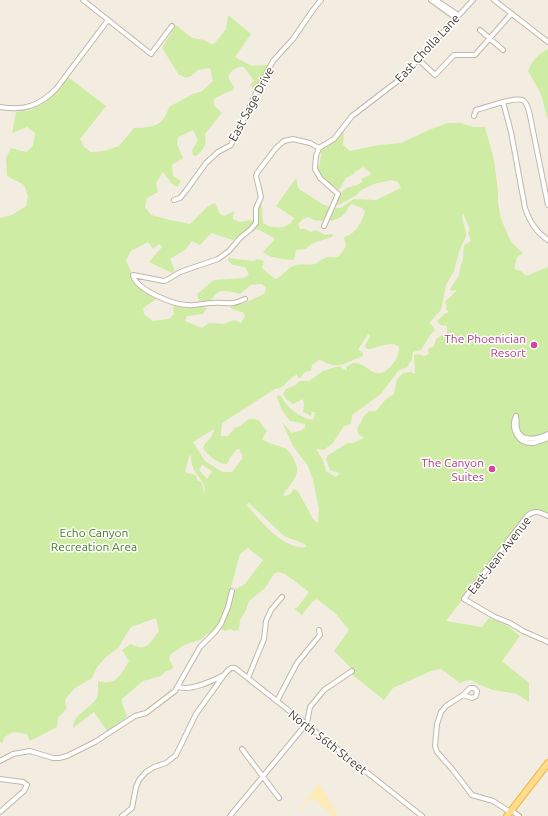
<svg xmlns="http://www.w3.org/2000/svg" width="548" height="816" font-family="Ubuntu,sans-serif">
<rect width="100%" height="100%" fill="#f3ede1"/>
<path fill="#ceeca4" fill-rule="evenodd" d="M228 15 251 34 235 57 252 66 267 65V67L255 88H253L250 85 254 81 244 67C237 66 234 69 229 74V79L234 87 232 91 225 93 214 99V105L222 113 205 134C207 144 204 150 196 156L193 155 192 150 198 140 193 130 178 137 177 144 183 158 172 165 173 176 181 181 177 187 171 183 163 172 156 183 158 192 147 198 145 207 151 215 170 220 190 224 208 206 215 203 220 214 224 216 234 211 233 219 239 222 253 220 252 226 233 240 211 233 200 245 192 241 186 249 170 259 175 270 172 273 149 262 162 247 159 244 153 249 148 242 131 251 126 260 131 272 130 274 132 280 158 298 143 308 144 314 153 321 169 319 174 314 173 307C182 303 197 306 207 308L203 314 187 316 185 321 202 328 209 323 224 324 234 320 241 323 245 316 244 313 232 309 230 307 245 303 264 294 266 288 262 284 251 285 240 294C227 291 218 287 211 301H199L197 294 214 280 243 278 249 275 245 267 233 265 228 261V258L254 261 257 259 264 261 262 268 275 279C282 277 286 269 293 266 300 263 308 266 315 264 318 263 320 260 323 259 336 253 335 265 346 246L344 237C357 233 361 223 365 211L362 208 351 204C348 207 348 210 345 213 341 218 335 220 330 221H329L335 208H341L354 199 376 200 401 188 398 182 391 180 374 184 361 190 357 195 338 205 336 204C338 199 341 191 347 188 352 186 357 186 362 182L361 179 370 175 371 173 363 167 354 173V174L346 178 339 190C331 184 321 179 318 169L320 163 321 152 323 148 336 140 344 129 343 145 350 151 379 145 401 143 429 130 447 123H461L473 127H485L494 160 498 191V203L501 219 511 242 523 253 517 257 514 269 521 271 526 276 548 267V514C540 511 536 509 528 513L446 621 482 627 489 618 508 626 520 636 502 661 529 683V702L517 694 493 690 480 685 471 680 465 681 460 683 441 669 431 671 393 688 384 700 350 673 353 670 334 651 349 630 335 613 317 599 312 602 302 615 294 609 297 608 309 592 285 574 278 572 274 574 265 588 249 601 246 610 240 620 239 630 234 631 230 629 225 631 220 628 228 610 234 590 245 584 263 560 248 548 240 554 225 609 221 620 212 633 207 634 200 640 184 645 171 654 169 658 173 667 172 669 166 671 161 676 143 681 122 699V703L127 717 107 731 94 712 73 728C73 714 89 710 96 699 99 694 98 687 98 681 117 686 120 675 129 661L122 650 131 644C147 653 150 642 159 631L156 618 131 627 118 648 106 657 97 667 92 678 75 688 66 698 65 703 67 708 58 718 57 727 30 741 27 734 14 732 4 737 3 743 0 742V218L12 215 26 206 28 196 24 185 7 176 6 158 11 148 26 152 33 146 35 133 27 127 12 133 16 112 31 110 46 102 68 77 106 106 80 139 84 147 91 152 104 151 119 146 134 128C153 127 163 127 169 107L193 94 202 91 213 81 210 68 198 70 191 76 186 78 179 75 162 48 176 25 192 38 204 40 211 44H214L226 29ZM463 213 470 230 468 233 471 241 464 245 463 259 460 268 459 275 450 289 452 291 456 290V291L445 302 447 306 446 309 449 312 444 314 437 321 440 325 447 326V332L436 339 434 346 428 349 429 354 424 356 418 354 414 355 415 374 411 372 403 373 397 379 394 394 386 399 376 411H369L364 416 357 429 359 435 363 437 364 438 353 443H348L328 455 326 459 330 470 339 473V474L336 477 326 471 323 460 316 449 324 450 333 443 344 426 351 424 352 415 381 394 398 371 407 367 412 359 413 352 421 350 430 335 435 330 434 327 430 324V322L441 310 446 285 454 271 459 252 466 236V233L462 217ZM368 334 370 336 365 346 367 349C376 349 392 339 399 347 398 357 397 359 390 367 374 384 368 361 353 363L346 367 347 371 339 366 323 371 309 381H299L296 385 286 389 283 394 286 399 293 404 303 399 304 405 303 412 311 416 312 412H315L313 420C300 418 287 408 281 396L278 395 277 398 282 410 290 421 305 424V427L302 430 292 433 282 422 293 446 308 466 313 480 319 509 318 522H316L313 519 298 491 293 489C292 494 288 496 283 496 290 482 304 475 293 458 291 454 288 450 285 448 277 445 269 444 262 439L267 431C259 424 263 418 249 419L240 426 235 428 228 436H221V435L222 423 275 389C285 387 283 385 289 380 291 378 295 376 297 374L298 378H300L305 372 311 371 312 365 319 360C324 361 327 364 332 365 342 367 351 360 361 357L363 355V353L359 350V348ZM214 429C214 438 205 440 203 448 208 456 218 464 227 464L230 458 237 449H239L242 455V459L232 472H222L205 461 193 442ZM190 454C192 459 191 465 194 470 199 479 207 483 204 494L202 483 197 480 196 475 187 473 185 471ZM202 465 212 471 207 479 199 470ZM249 503 284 536 305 544 306 547C284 550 260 521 247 505Z
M548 49V121L541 94 528 71C531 62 539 53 548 49Z
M296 178 298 188 322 204 330 207 325 218 322 221 314 220 309 217 303 219 298 224 300 229H305L311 232 316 230 325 235 331 234 333 235 332 237C322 241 313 241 306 249L296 250 294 260C284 259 271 259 263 252L274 240V238L257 229 253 231 260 202 262 207 263 223C272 229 289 230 294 218L276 206Z"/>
<path fill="#fdecb7" d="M319 783 333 808 338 813 336 816H333L313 798 308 801 301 810H299Z"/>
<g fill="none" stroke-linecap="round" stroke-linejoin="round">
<g stroke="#c1b7a6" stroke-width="6">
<path id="minor" d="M83 0 151 54 172 26
M431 0 456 18
M436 0 458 15
M494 0 548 42
M480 30 503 50
M418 59 435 75 454 55H475L511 14
M503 102 511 132 525 208C530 222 536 232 548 240
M0 107C24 111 39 106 56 89L108 20
M474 116 476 110C485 108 518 95 524 101 528 105 529 111 530 116L548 205
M174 200 180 198 185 192 206 163 218 152 231 145 259 87 273 61 293 39 313 10 321 0
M324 226 338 194 320 178 315 169 316 156 319 148 334 139 352 116 399 80 473 0
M245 299C231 306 226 302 212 303 204 303 196 306 188 305 174 305 136 290 133 275L164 281 167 280 180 272 218 259 229 251 240 238 251 229 256 223V208L261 197 256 176 257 173 276 148 284 141 293 139 310 143 319 148
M516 416C510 428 518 444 533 443 538 442 543 440 548 438
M516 416C517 421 516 425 517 429 521 443 538 439 548 434
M548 516C539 512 536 510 528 515L464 599 495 617 510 623 523 631 548 642
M248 678 264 639 266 621 271 610 282 597
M178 687C191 691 210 682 222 676
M470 688H474L477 691 476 696 472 698 463 695Z
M463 695 446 706 441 712 437 724 435 746 437 752 452 769 472 795 493 801 510 812
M277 701 297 663 320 635 319 630
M242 749 279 798
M0 761 13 754 30 751 53 758H59L67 756 95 742 135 716 146 713 175 691 200 647 215 632 221 624 228 607 232 591
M0 779 23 782 27 785 24 791 0 812
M511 810 519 816
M122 816 132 808 136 787 139 780 146 772 154 767 166 763 176 755 196 714 224 675C227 671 230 667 235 668L422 816
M230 816 307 723 310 707 324 690 352 671"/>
</g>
<g stroke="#f0bc51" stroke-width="8">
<path id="major" d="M507 816 548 763"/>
</g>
<use href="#minor" stroke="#fff" stroke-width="4"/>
<use href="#major" stroke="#ffdc8e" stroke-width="5.5"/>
</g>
<g fill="#d1479c" stroke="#fff" stroke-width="1.5">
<circle cx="534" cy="345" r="4"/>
<circle cx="492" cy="469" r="4"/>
</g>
<g text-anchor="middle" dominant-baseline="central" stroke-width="3" stroke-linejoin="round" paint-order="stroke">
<g font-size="12" fill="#443c31" stroke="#fff">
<text transform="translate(427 48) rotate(-47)">East Cholla Lane</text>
<text transform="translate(251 104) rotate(-62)">East Sage Drive</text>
<text transform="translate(499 555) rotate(-52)">East Jean Avenue</text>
<text transform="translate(328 742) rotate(38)">North 56th Street</text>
</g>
<g font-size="12" fill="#b23c85" stroke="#fff" text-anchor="end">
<text x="526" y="338">The Phoenician<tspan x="526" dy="14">Resort</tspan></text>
<text x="484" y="462">The Canyon<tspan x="484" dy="14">Suites</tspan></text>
</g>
<g font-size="12" fill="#457b1f" stroke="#fff">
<text x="94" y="532">Echo Canyon<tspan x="94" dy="14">Recreation Area</tspan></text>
</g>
</g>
</svg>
